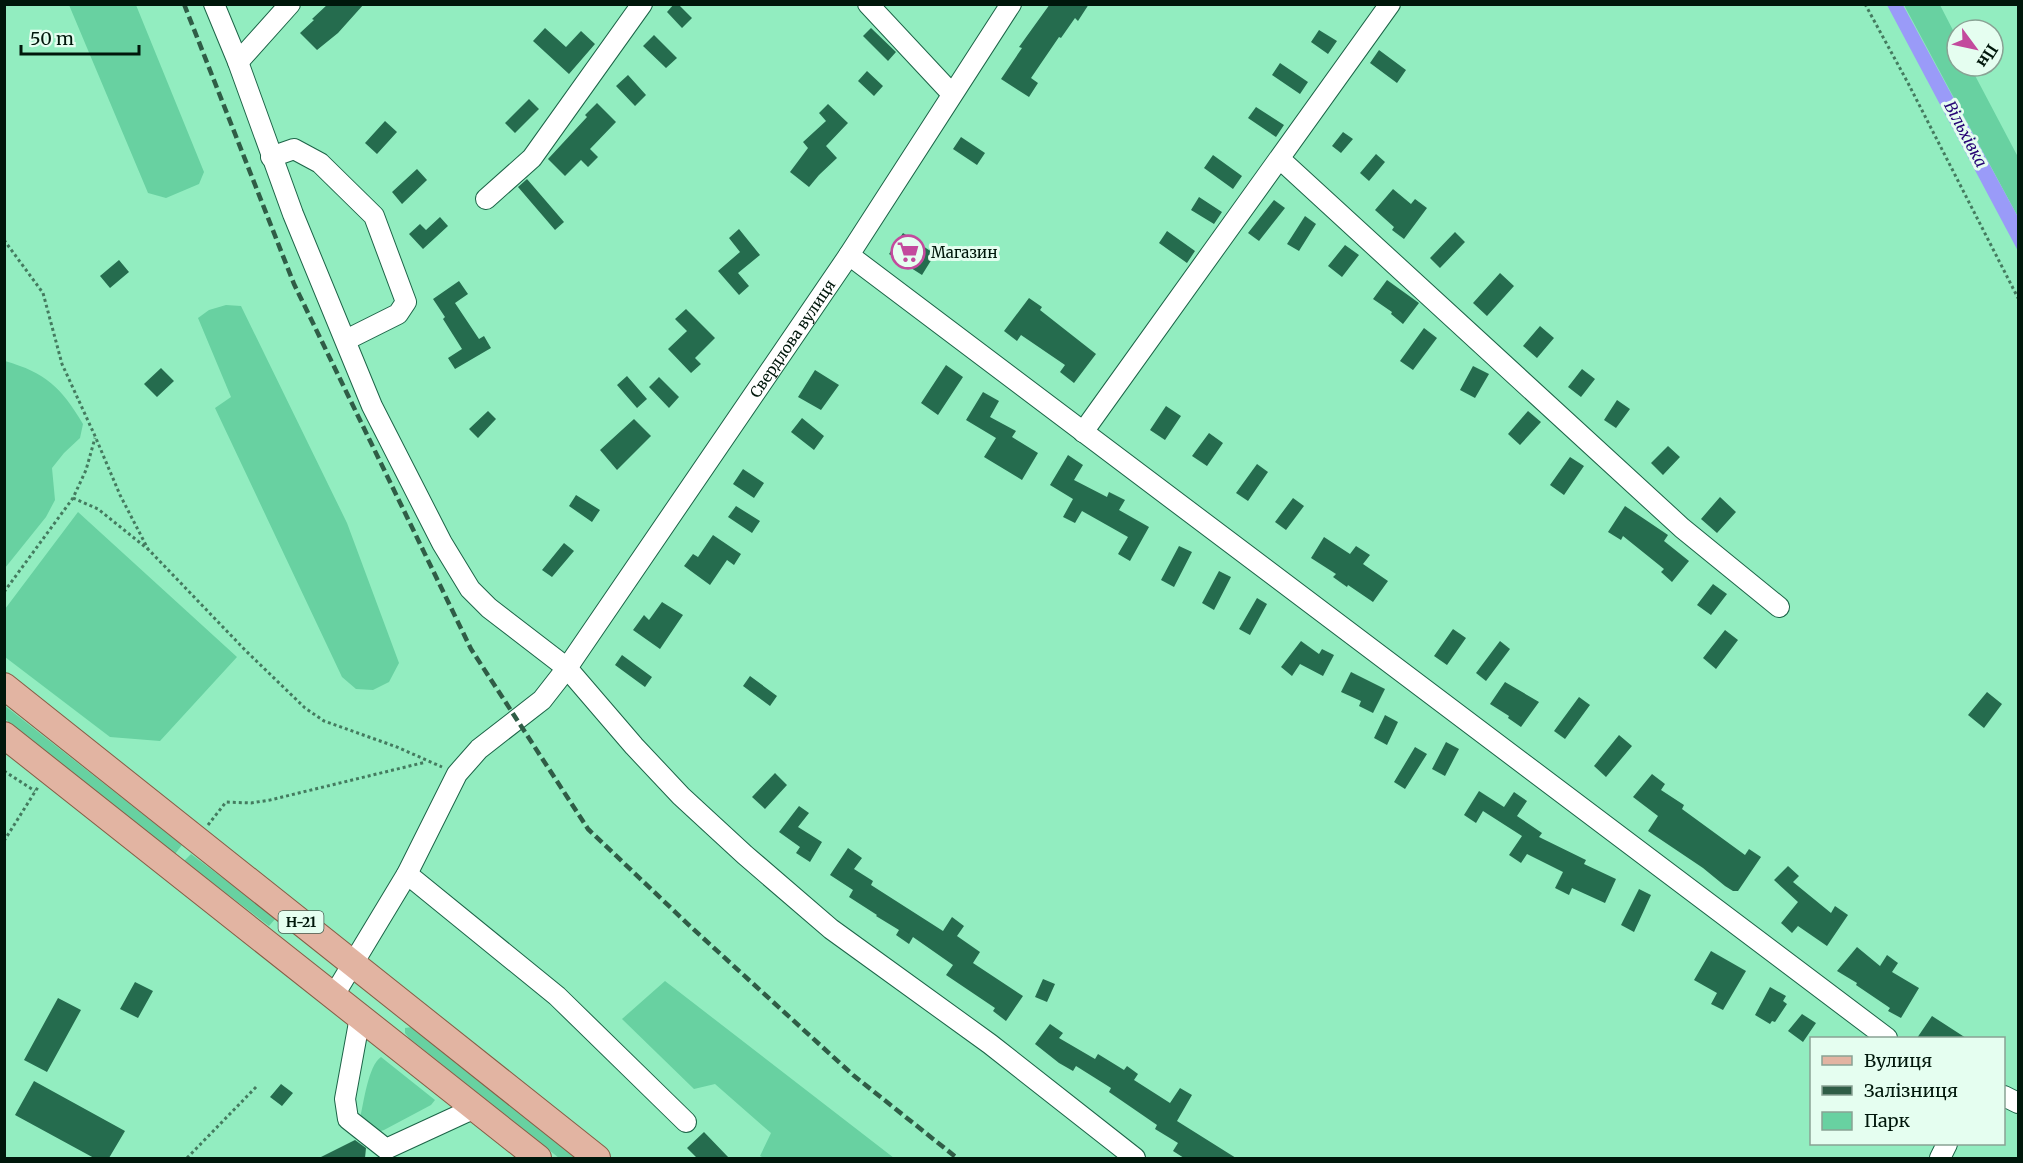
<svg xmlns="http://www.w3.org/2000/svg" width="2023" height="1163" font-family="Merriweather,serif">
<rect width="100%" height="100%" fill="#92edc0"/>
<path fill="#68d1a1" d="M69 5H136L204 172 199 184 166 198 148 193Z
M1904 5H1940L1957 38V66H1970L2018 157V217Z
M226 305 241 306 347 523 399 663 389 682 373 690 356 689 342 677 215 408 231 397 198 318 209 310Z
M5 361C46 373 61 387 83 424L80 438 64 453 52 468 55 500 46 517 5 568Z
M78 512 237 657 160 741 110 737 5 657V609Z
M4 705 182 845 175 854 5 719Z
M191 854 276 918 269 926 184 861Z
M665 981 894 1158H764L760 1156 771 1133 715 1084 694 1089 622 1019Z
M412 1027 577 1158H559L409 1038 405 1033V1028Z
M381 1057 435 1100 431 1105 384 1130 378 1132 360 1118C364 1102 368 1066 381 1057Z"/>
<path fill="#9a9bf8" d="M1887 5H1903L2018 217V251Z"/>
<path fill="#256c4e" d="M328 4H364L338 33 317 50 300 33 314 20 312 19Z
M674 4H678L692 18 682 28 667 12Z
M1050 4H1089L1078 21 1075 18 1061 38 1059 37 1031 78 1038 83 1029 97 1001 79 1022 48 1019 47Z
M545 28 566 47 581 31 595 44 569 74 533 41Z
M871 28 896 52 888 61 863 36Z
M1319 30 1337 41 1328 54 1311 42Z
M654 35 677 58 666 68 643 46Z
M1379 50 1406 70 1397 83 1370 63Z
M1280 63 1308 82 1300 94 1272 75Z
M867 71 883 86 874 96 858 81Z
M628 75 646 95 635 106 616 86Z
M529 99 539 109 515 133 505 123Z
M597 103 616 122 590 149 598 157 588 167 581 160 565 176 548 159 587 117 585 115Z
M828 104 848 123 826 146 837 158 819 175 809 187 790 172 808 148 803 142 826 121 819 113Z
M1256 107 1284 125 1276 137 1248 118Z
M385 121 397 132 377 154 365 143Z
M1343 132 1353 139 1341 153 1332 146Z
M961 137 985 153 977 165 953 149Z
M1376 154 1385 162 1369 181 1360 173Z
M1213 155 1242 176 1233 189 1204 168Z
M417 169 427 180 402 204 392 192Z
M527 179 564 222 555 230 518 187Z
M1393 189 1411 204 1415 199 1427 208 1404 239 1392 230 1394 227 1375 210Z
M1199 197 1222 212 1214 224 1191 210Z
M1274 200 1285 208 1259 241 1248 233Z
M1305 216 1316 224 1299 251 1287 244Z
M440 217 448 226 423 249 409 234 420 224 426 230Z
M739 229 760 255 738 273 749 286 739 295 718 271 740 252 729 238Z
M1167 231 1195 251 1187 263 1159 243Z
M1455 232 1465 242 1440 268 1430 258Z
M903 233 935 254 922 275 889 254Z
M1345 245 1359 255 1342 277 1328 266Z
M119 260 129 272 110 288 100 276Z
M1500 273 1514 286 1487 316 1473 303Z
M1387 280 1419 303 1403 324 1391 314 1392 312 1373 299Z
M459 281 468 294 455 303 479 339 484 336 491 348 455 369 448 358 462 349 443 319 445 317 433 299Z
M1029 298 1042 307 1040 310 1096 354 1074 383 1060 372 1065 365 1021 335 1017 341 1004 331Z
M686 309 715 338 695 358 701 364 691 373 668 349 687 331 675 319Z
M1540 326 1554 338 1537 358 1523 346Z
M1424 328 1437 338 1413 370 1400 361Z
M946 365 963 377 938 415 921 403Z
M1473 366 1489 374 1475 398 1460 390Z
M161 368 174 381 157 397 144 384Z
M1582 369 1595 379 1581 397 1568 387Z
M815 370 839 385 821 410 798 397Z
M627 376 647 399 637 408 617 385Z
M659 377 679 397 669 408 649 387Z
M983 392 999 401 990 417 1016 431 1012 437 1038 453 1022 480 984 457 996 438 966 420Z
M1617 400 1630 409 1616 428 1604 420Z
M1166 406 1181 416 1165 440 1150 430Z
M488 411 496 419 478 438 469 429Z
M1528 411 1541 422 1520 445 1508 434Z
M802 418 824 436 814 450 791 432Z
M634 419 651 436 617 470 600 450Z
M1209 433 1223 443 1207 466 1192 456Z
M1668 446 1680 457 1663 475 1651 463Z
M1068 455 1083 465 1074 480 1107 497 1109 492 1125 500 1119 510 1149 527 1130 561 1118 554 1128 537 1082 511 1075 523 1063 517 1073 499 1050 485Z
M1570 457 1584 466 1564 495 1550 485Z
M1257 464 1268 472 1248 501 1236 493Z
M743 469 764 483 754 498 733 484Z
M576 495 600 510 592 522 569 506Z
M1720 497 1736 512 1717 533 1701 519Z
M1293 498 1304 506 1286 530 1275 522Z
M736 506 760 521 752 533 728 517Z
M1625 506 1668 535 1664 541 1689 561 1672 582 1661 572 1664 569 1623 536 1621 540 1608 532Z
M713 535 741 554 734 565 727 560 710 585 684 566 693 554 698 557Z
M1324 537 1350 554 1356 546 1370 555 1363 564 1388 581 1373 602 1348 585 1347 587 1333 577 1336 574 1311 558Z
M564 543 574 551 552 577 542 570Z
M1179 546 1192 552 1174 587 1161 580Z
M1219 571 1231 577 1214 610 1202 603Z
M1713 584 1727 594 1711 615 1697 605Z
M1257 598 1267 604 1250 635 1239 629Z
M662 602 683 615 660 649 633 630 644 615 649 620Z
M1453 629 1466 638 1447 665 1434 656Z
M1725 630 1738 640 1716 669 1703 658Z
M1301 641 1319 654 1322 649 1334 655 1323 676 1300 664 1292 676 1281 667Z
M1500 641 1510 649 1486 681 1476 673Z
M622 655 652 677 645 687 615 665Z
M1351 672 1385 689 1373 713 1359 706 1361 701 1341 692Z
M750 676 777 696 770 706 743 686Z
M1505 682 1539 702 1521 727 1508 718 1509 716 1490 704Z
M1987 692 2002 704 1984 728 1968 715Z
M1579 697 1590 705 1565 739 1554 731Z
M1385 715 1398 722 1387 745 1374 738Z
M1619 735 1632 746 1606 777 1594 766Z
M1446 742 1459 749 1445 776 1432 769Z
M1415 747 1427 754 1405 789 1394 782Z
M775 773 787 785 765 809 752 797Z
M1652 774 1665 784 1661 790 1684 805 1682 809 1745 855 1749 849 1761 857 1738 891H1733L1725 886 1703 868 1648 831 1658 816 1633 797Z
M1479 791 1504 807 1514 792 1527 801 1517 816 1542 833 1539 837 1586 860 1584 864 1616 879 1605 903 1572 888 1569 895 1555 888 1563 872 1527 854 1521 863 1509 855 1522 836 1483 811 1476 823 1464 815Z
M799 806 809 813 798 827 822 842 810 862 796 853 800 847 779 832Z
M848 848 862 858 854 869 873 881 871 885 943 931 952 917 964 926 957 936 980 952 973 963 1023 996 1006 1021 993 1011 995 1008 946 975 953 965 913 937 909 944 896 935 899 930 876 916 877 915 849 897 853 890 830 875Z
M1788 866 1799 876 1793 882 1831 913 1835 906 1848 915 1827 946 1798 926 1792 933 1781 923 1798 902 1774 880Z
M1639 889 1651 895 1634 932 1621 925Z
M1857 947 1880 966 1887 955 1898 963 1892 972 1919 988 1901 1018 1888 1011 1890 1008 1856 985 1857 983 1837 971Z
M1711 951 1746 971 1723 1010 1711 1004 1717 993 1694 980Z
M1043 979 1055 984 1047 1002 1035 997Z
M135 982 153 991 138 1018 120 1009Z
M1770 987 1786 996 1783 1001 1787 1004 1775 1022 1772 1021 1770 1024 1755 1015Z
M58 998 81 1010 47 1072 24 1060Z
M1802 1014 1816 1023 1803 1042 1788 1031Z
M1932 1016 1966 1038H1917Z
M1050 1024 1063 1033 1059 1038 1095 1059 1098 1054 1124 1070 1127 1066 1138 1074 1134 1080 1170 1103 1180 1088 1192 1095 1177 1121 1236 1158H1184L1173 1151 1178 1143 1155 1129 1157 1125 1109 1092 1111 1088 1076 1066 1073 1071 1059 1063 1035 1044Z
M34 1081 125 1131 109 1158H94L15 1115Z
M281 1084 293 1093 282 1106 270 1097Z
M704 1132 729 1158H697L687 1148Z
M355 1140 366 1148 365 1158H319Z"/>
<g fill="none" stroke-linecap="round" stroke-linejoin="round">
<g stroke="#1c6447" stroke-width="22">
<g id="minor">
<path d="M214 4 238 62 293 214 372 406 442 543 470 589 489 608 567 668 634 746 681 796 745 855 831 929 990 1044 1135 1158"/>
<path d="M868 4 952 94"/>
<path d="M238 62 290 4"/>
<path d="M271 157 294 149 320 163 374 216 406 302 398 314 346 340"/>
<path d="M1280 159 1682 528 1779 607"/>
<path d="M486 199 532 158 642 4"/>
<path d="M849 255 1887 1038"/>
<path d="M1083 432 1390 4"/>
<path d="M407 874 557 996 686 1122"/>
<path id="s1" d="M334 995 407 874 457 774 479 749 542 700 567 668 849 255 1011 4"/>
<path d="M360 1017 345 1099 348 1119 386 1149 475 1108"/>
<path d="M2004 1096 2018 1103"/>
<path d="M1940 1158 1947 1144"/>
</g>
</g>
<g stroke="#865d45" stroke-width="28">
<path id="major" d="M4 686 597 1158
M4 735 538 1158"/>
</g>
<path stroke="#447b5f" stroke-width="3" stroke-dasharray="3 3" stroke-linecap="butt" d="M1865 4 1908 83 2018 298
M4 240 43 293 62 364 95 436 120 495 148 549
M73 498 98 509 149 550 245 650 305 708 324 721 397 747 442 767
M4 592 73 498 86 470 95 438
M4 771 35 791
M208 825 226 802 251 803 270 800 426 762
M4 841 38 787
M187 1158 258 1085"/>
<use href="#minor" stroke="#fff" stroke-width="20"/>
<use href="#major" stroke="#e2b4a2" stroke-width="26"/>
<path stroke="#2f5d46" stroke-width="4.5" stroke-dasharray="9 4.5" stroke-linecap="butt" d="M184 4 294 284 471 649 588 829 691 927 853 1075 957 1158"/>
</g>
<defs>
<g id="supermarket-ring" transform="scale(1.725)"><circle r="9.5" fill="#e5fef0" stroke="#c34a9d" stroke-width="1.5"/><path d="M-6-5.5h2.5l.6 2H6L4.5 2H-2.5L-4.4-4H-6ZM-1.5 3.2a1.3 1.3 0 1 0 .1 0ZM3 3.2a1.3 1.3 0 1 0 .1 0Z" fill="#c34a9d"/></g>
</defs>
<g fill-rule="evenodd">
<use href="#supermarket-ring" x="908" y="252"/>
</g>
<g text-anchor="middle" dominant-baseline="central" stroke-width="6" stroke-linejoin="round" paint-order="stroke">
<rect fill="#e5fef0" stroke="#455c50" stroke-width="1.5" x="278.5" y="911" width="45" height="22" rx="4.5"/>
<g font-size="14" font-weight="bold" fill="#00170b">
<text x="301" y="922">Н-21</text>
</g>
<g font-size="15" fill="#00170b" stroke="#e5fef0" text-anchor="start">
<text x="931" y="252">Mагазин</text>
</g>
<g font-size="15" fill="#00170b" stroke="#e5fef0">
<text stroke="none"><textPath href="#s1" startOffset="806">Свердлова вулиця</textPath></text>
</g>
<g font-size="16" font-style="italic" fill="#260475" stroke="#e5fef0">
<text transform="translate(1966 134) rotate(62)">Вільхівка</text>
</g>
</g>
<rect width="2023" height="1163" fill="none" stroke="#00170b" stroke-width="12"/>
<rect x="1810" y="1037" width="195" height="108" fill="#e5fef0" stroke="#89a294" stroke-width="1.5"/>
<rect x="1822" y="1056" width="30" height="9" fill="#e2b4a2" stroke="#89a294" stroke-width="1.5"/>
<text x="1864" y="1067" font-size="18" fill="#00170b">Вулиця</text>
<rect x="1822" y="1086" width="30" height="9" fill="#2f5d46" stroke="#89a294" stroke-width="1.5"/>
<text x="1864" y="1097" font-size="18" fill="#00170b">Залізниця</text>
<rect x="1822" y="1112" width="30" height="18" fill="#68d1a1" stroke="#89a294" stroke-width="1.5"/>
<text x="1864" y="1127" font-size="18" fill="#00170b">Парк</text>
<g transform="translate(1975 48) rotate(123)"><circle r="28" fill="#e5fef0" stroke="#89a294" stroke-width="1.5"/>
<path d="M0-4.5L10 22L0 15L-10 22Z" fill="#c34a9d"/>
<text y="-9" font-size="16" font-weight="bold" text-anchor="middle" fill="#00170b">Пн</text>
</g>
<path d="M21 45v9h118v-9" fill="none" stroke="#00170b" stroke-width="3"/>
<text x="30" y="45" font-size="18" fill="#00170b" stroke="#e5fef0" stroke-width="4.5" paint-order="stroke">50 m</text>
</svg>
